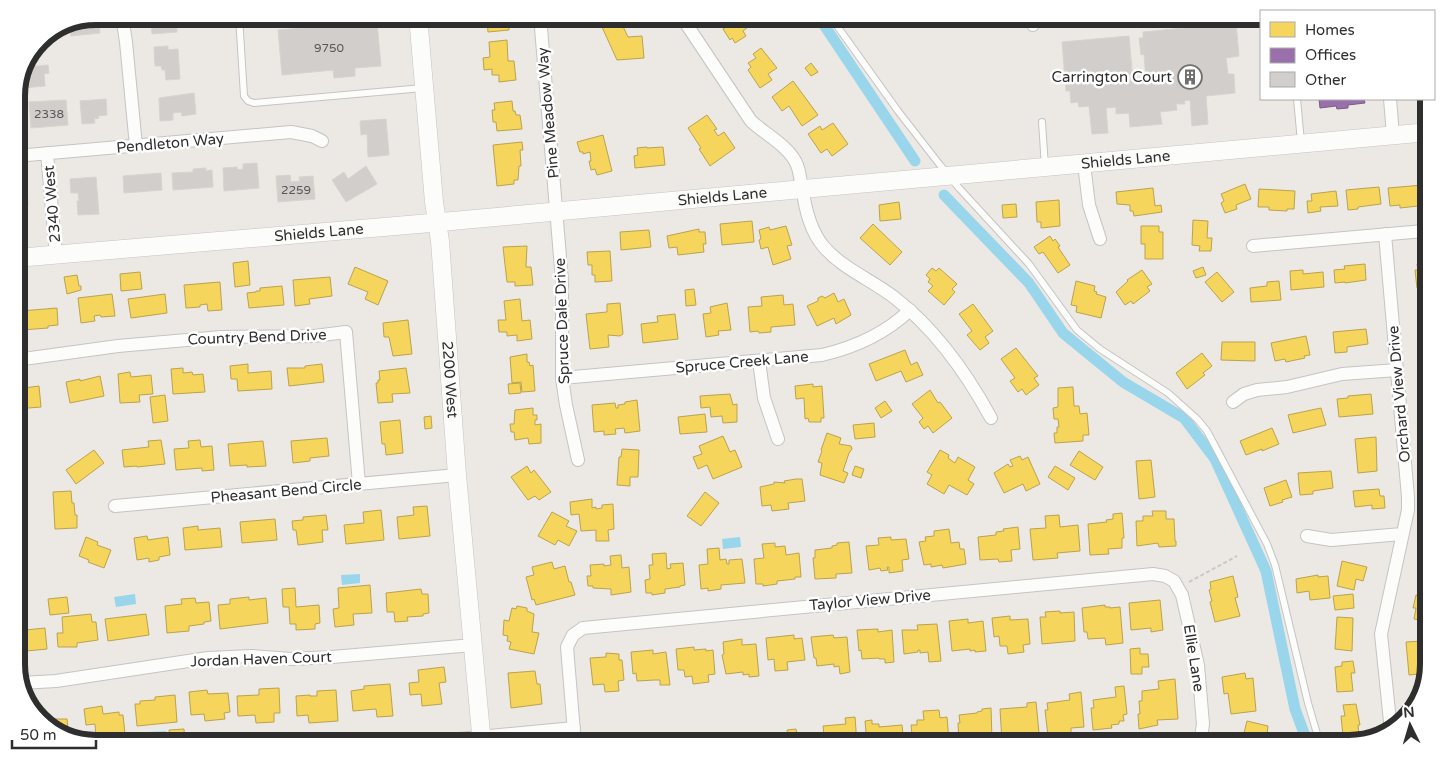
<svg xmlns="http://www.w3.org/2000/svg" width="1445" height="760" font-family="'Varela Round',sans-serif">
<rect width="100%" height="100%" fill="#ece8e4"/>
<path fill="#99d6ec" d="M740 537 741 547 723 549 722 539Z
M360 574V583L342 585 341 575Z
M135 594 136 604 116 607 114 597Z
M166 731 167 738 146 740V732Z"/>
<path fill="#f6d55c" stroke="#baa34e" d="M483 16H508L509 30 488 32 487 21H483Z
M597 16H618L628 37 642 36 644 58 617 60Z
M741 16 748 27 743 31 746 36 735 43 732 38 730 40 723 29 726 27 721 17Z
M507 40 508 61H514L516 80 499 82V75H492V69L484 70 483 58 490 57 489 42Z
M761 48 777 68 768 74 772 80 760 88 748 70 751 67 748 63 756 58 753 54Z
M811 63 818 72 811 76 805 68Z
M793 81 818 115 802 126 789 106 782 111 772 97Z
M512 101 513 111H515L516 115H520L522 129 497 131 496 122H493L492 110H495L494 103Z
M707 115 717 129 714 130 718 136 724 132 735 148 710 166 699 149 701 148 688 128Z
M833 123 848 144 832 156 827 149 821 153 808 134 820 126 822 130Z
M603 135 612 171 597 175 595 169 591 170 589 161H591L590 152 583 154V152H580L577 142Z
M522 142 523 150H520L521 166H519L518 180H514V184L497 186 493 145Z
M647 147V148L663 147 665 165 635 168 634 156 638 155 637 148Z
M1245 184 1251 199 1236 205 1237 209 1225 213 1221 203 1224 201 1221 194Z
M1423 185 1424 203 1418 204V206L1400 208V205L1390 206 1388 188Z
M1379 187 1381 204 1358 207V209L1348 210 1346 190Z
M1153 188 1155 206 1161 205 1162 212 1134 216 1133 211H1130V205L1117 204 1116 192Z
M1259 189 1295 191 1294 209H1287V211L1269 210V207H1258Z
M1336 191 1338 206 1320 207 1321 211 1308 213 1307 201H1312L1311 194Z
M1059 200 1060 226 1041 228V222H1037L1036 202Z
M899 202 901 219 880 221 879 205Z
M1016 204 1017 217 1003 218 1002 205Z
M1193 220 1208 221 1207 238H1212L1211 251H1199L1200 246 1192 245Z
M752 221 754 242 722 245 720 224Z
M873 224 902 252 890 265 860 238Z
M786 226 792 245 787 246 791 259 773 265 768 247 761 249 759 240 761 239 759 230 769 227 770 230Z
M1141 226H1159V232H1163V259H1145V244H1141Z
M699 229V232H705L706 244H703L704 252 678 255 677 247 669 248 667 236Z
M649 230 651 247 621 250 620 232Z
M1050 236 1053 241 1055 239 1060 246 1058 247 1070 265 1058 273 1043 252 1039 254 1034 247Z
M527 246 526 267H531L533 285 515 286V282H507L503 247Z
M610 251 612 281 595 282V275H592V265H588L587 252Z
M248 261 250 285 235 287 233 263Z
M1429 263V298H1420L1419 288H1417L1415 270H1418L1417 264Z
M1365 264 1366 280 1345 283V282L1335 283 1334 270 1345 269 1344 266Z
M355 267 388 281 378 305 365 299 368 292 348 284Z
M1203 267 1206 275 1196 278 1193 271Z
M932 268 936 271 939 268 957 284 952 289 955 292 944 305 928 291 933 286 928 282 930 279 926 275Z
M1142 270 1152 284 1147 287 1150 291 1133 304 1131 301 1125 305 1116 292 1128 281 1127 280Z
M1303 270V274L1323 272 1324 287 1291 290 1290 271Z
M140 272 142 289 121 291 120 274Z
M1217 272 1234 292 1222 302 1205 282Z
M77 275 79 286H81V290L67 294 64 277Z
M330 277 332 296 309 299 310 304 295 306 293 280Z
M1076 281 1095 286 1094 291 1097 292 1096 294 1106 297 1101 318 1076 312 1077 306 1071 305Z
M1279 281 1281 300 1251 302 1250 288 1267 286V282Z
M220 282 222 310 208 311 207 304 200 305V307L186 308 184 285Z
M282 286 284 305 249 308 247 293 256 292V291H260V288Z
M694 289 696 305 686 306 685 290Z
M834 293 838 302 844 299 851 315 836 324 834 318 817 326 807 306 818 301V298L822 296 825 298Z
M112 294 115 316 101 317 100 315 94 316 95 321 81 323 78 298Z
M165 294 167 313 131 318 128 299Z
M783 295 784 305 793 304 795 325 771 327V332L759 333 758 331 750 332 748 307 762 306 761 297Z
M520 299 522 321 530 320 532 339 517 341V335L507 336V332H499L498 320H506L504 301Z
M620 303 623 334 620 336 608 335 609 347 590 349 586 314 607 312V304Z
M727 303 731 330 718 331 719 335 706 337 703 314 711 313 710 307Z
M973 304 993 331 985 337 989 343 980 350 967 335 972 331 959 314Z
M57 308 58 325 48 326V328L22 330 21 311Z
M675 314 678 339 643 343 641 324 658 322 657 316Z
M408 320 412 354 393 356 389 337H384L383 323Z
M1429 320V353L1424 354 1419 321Z
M1366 329 1368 344 1347 347V352L1335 353 1333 332Z
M1306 336 1310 355 1304 356 1305 358 1286 362 1285 359 1275 361 1271 343Z
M1222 342H1255V361L1221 360Z
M1016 348 1038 376 1034 378 1039 385 1026 395 1022 389 1018 392 1010 381 1015 378 1001 359Z
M905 350 911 365 917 362 923 375 906 382 901 371 876 381 869 364Z
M1202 353 1212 366 1203 373 1205 375 1187 389 1176 373Z
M527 354V362H529L530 366 533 365 535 391 522 392 521 382 512 383 510 357Z
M248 364V373L271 371 272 389 238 391 237 379H231L230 366Z
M322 364 324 382 289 386 287 368H305V366Z
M1426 366H1429V399L1426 400 1424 378 1427 377Z
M183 368V373L192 372 193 375 203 374 205 392 173 394 171 369Z
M406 368 410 393 392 394 393 402 378 403 376 383H378V380H380L379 371Z
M130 372 131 377 151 375 153 394 139 395 140 402 120 403 118 374Z
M100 376 104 396 70 403 66 382 80 379V381Z
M520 383 521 393 509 394 508 384Z
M813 384V387L822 386 824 418H821V422H809L808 418 805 419 804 398 796 399 795 386Z
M39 386 41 407 16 409V390H24V388Z
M1073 387 1074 406H1079L1080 414 1087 413 1089 435H1083V441L1055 443 1054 433H1057V427H1059L1058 419H1054L1053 408 1058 407V388Z
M930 390 938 403 940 402 952 418 933 433 928 426 924 429 919 422 923 418 912 404Z
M730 394 733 405 737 404V422L723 423 722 416 711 417 710 407 701 408 700 396Z
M1371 394 1373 414 1339 417 1337 399 1348 398V396Z
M165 395 168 421 153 423 150 397Z
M637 400 640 431 625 433 624 428 615 429 616 434 604 435V431L594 432 592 405 615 403 616 408H618V405L625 404V402Z
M885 401 892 411 881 418 875 408Z
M533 408V415H537V420H535V425L541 424V443L529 444 528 438 515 440 514 432H511L510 424H514L515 410Z
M1321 408 1326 425 1293 433 1288 415Z
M705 414 707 432 680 434 678 417Z
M431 416 432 428 425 429 424 417Z
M400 420 403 453 386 455 385 444H382L380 422Z
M874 423 875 437 855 439 853 425Z
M1272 428 1279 444 1262 451V449L1246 455 1240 441Z
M827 433 841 438 839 444 851 446 852 449 849 453 843 471 848 473 844 483 820 475 822 463 818 462 822 451 821 450Z
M723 436 730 452 735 450 742 467 713 479 707 465 698 469 693 457 702 454 699 446Z
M1376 437 1377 471 1358 473 1355 439Z
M327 438 329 456 310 458V461L293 463 291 441Z
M161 440 165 464 137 467V466L124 467 122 450 149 447 148 441Z
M200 440 201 447 212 446 214 470 202 471V468L176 470 174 449 189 448 188 441Z
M263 441 266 466 247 467V465L230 466 228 444Z
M622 449 639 450 638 477H630V486L617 485 619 457H621Z
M94 450 104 463 76 484 66 470Z
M940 450 949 455 948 458 955 463 958 457 975 467 968 480 974 484 967 495 949 485 944 494 927 484 932 475 927 472Z
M1079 451 1103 467 1095 480 1070 465Z
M1020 456 1022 460 1028 457 1040 484 1026 491 1023 484 1004 493 994 473 1008 464 1010 467 1013 466 1010 460Z
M1151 460 1155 497 1139 499 1136 461Z
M527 466 531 473 534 470 551 492 539 500 535 496 528 500 511 477Z
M855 466 864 469 861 478 852 475Z
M1055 466 1075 478 1068 490 1048 477Z
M1331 471 1333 488 1313 491V494L1300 495 1298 473Z
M796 479H802L805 501 788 503 789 509 772 511 771 505 762 506 760 487 774 484V482L785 483 784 481Z
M1286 480 1292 497 1282 500 1283 502 1270 506 1264 488Z
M1379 489 1380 496H1384L1385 508 1372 509V505L1355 507 1353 491Z
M71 491 72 503H74L75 515H77V528L55 529 53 492Z
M705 492 719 503 701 526 687 516Z
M592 499V508L596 507V509L602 508V505L613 504 614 529 608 530 609 541H596V530L581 531 579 514 571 515 570 502Z
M427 506 430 536 399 539 397 517 414 515 413 507Z
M381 510 384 540 346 544 344 525 364 523 363 512Z
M1152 511H1166V519H1174L1175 541H1176V546L1159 547 1158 543 1137 546 1136 521H1143V516H1153Z
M552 512 569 521 566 526 577 531 569 546 558 540 555 545 538 536Z
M1122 513 1124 538H1122V548L1108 549 1109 554 1090 555 1088 524 1107 522 1106 520 1113 519V514Z
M326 515 328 530H322L323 542 298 545 296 530H293L292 521 303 520V517Z
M1059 515 1060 527 1078 525 1080 551 1057 553 1058 558 1033 560 1030 529 1046 528 1045 516Z
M275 519 277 540 242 543 240 522Z
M198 526V530L220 528 222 547 185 550 183 528Z
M1018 527 1020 549 1011 550 1012 561 999 562 998 559 980 560 978 537 996 535V532L1004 531 1003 529Z
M949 529 951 543 959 542 960 549H964L966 564 943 568 942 565 931 567V564L924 565 919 542 926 541 925 537 934 536V531Z
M147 536 148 540 168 537 170 555 159 557V560L149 562V558L137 560 134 538Z
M86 537 98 542 97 545 111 550 104 568 88 562 89 560 79 556Z
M891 537V540L906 539 909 559 902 560 903 571 889 573V567H887L888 570 881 571 880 568 869 570 866 546 879 545 878 538Z
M849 542 852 573 836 574V578L815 579 813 558H815V550L832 548V546L837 545V543Z
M775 543V547L785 546 786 555 799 553 801 577H795V579L777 581V584L763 586V584H756L754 559 764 558 762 544Z
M1427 546 1429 547V582L1420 580Z
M719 548 720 560 726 559 727 564H729V560L742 559 745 583 721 585V589L708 591V588L701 589 699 565 708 564 707 549Z
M666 553 667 569 671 568 670 564 683 563 685 585 680 586V587L665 589V593L652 595V593H646L645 580 650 579 649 565H653L652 554Z
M621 555 622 568 629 567 631 592 611 595V589L593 588V586H588L587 576H591L590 565 604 564V566L611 565 610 556Z
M1342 561 1367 567 1363 581 1356 579 1354 590 1337 586Z
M552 562 554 569 565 566 569 582H571L575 595 536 605 534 599 532 600 526 577 534 575 532 567Z
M1318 575V577L1328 576 1330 598 1310 600 1309 591 1297 593 1296 579Z
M1233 576 1238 597 1235 598 1240 616 1215 622 1210 602 1212 601 1209 590 1211 589 1210 582Z
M370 585 372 613 353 614 354 625 335 627 333 609 339 608 338 588Z
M295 588 296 607 319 605 320 623 315 624V629L296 630V624H290L289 607H283L282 589Z
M421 589 422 594H428L429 613 423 614V616L407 617 408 621 395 622 394 612H387L386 593Z
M1353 594 1354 608 1335 610 1333 596Z
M1416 595 1429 597V622L1414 619 1416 608H1413Z
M67 597 69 613 50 615 48 599Z
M249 597V600L266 598 268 623 220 629 218 605 230 604V599Z
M195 598 196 603 209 602 211 621 204 622V624L189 626V631L167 633 165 606 182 604 181 599Z
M1160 600 1163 630 1151 632V628L1131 630 1129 603Z
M1105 605V607H1110V608L1120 607 1123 643 1106 645 1105 638 1088 639 1087 632H1084L1082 608Z
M517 606 527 608V611L534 614 532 632 539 633 534 654 509 649 511 642 507 641 508 636 503 635 504 620 509 621 512 608 516 609Z
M1060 611V613L1074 612 1075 641 1042 644 1040 617H1046L1045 612Z
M91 614 92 622H96L98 640 77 643V647H58L57 633H63L62 617Z
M146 614 149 635 108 641 105 619Z
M1010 616V620L1028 619 1030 644 1023 645 1024 652 1008 654 1007 646H1000L999 636 994 637 992 618Z
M1337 617 1353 618 1352 651 1335 649Z
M968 619V623L983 621 986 651 975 652V650L970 651V649L952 651 949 621Z
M937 624 941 661 929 662 928 652 920 653V650H918V652L904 654 902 630H918L917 625Z
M45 628 47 649 16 652V631Z
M878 629V632L892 630 894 662 885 663V659H879V658L862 659 861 650 859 651 857 630Z
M794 635V639L802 638 805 660 787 662 788 670 775 671 774 659 768 660 766 638Z
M833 635 834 638 847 637 850 672 840 674 839 666 834 667V664L817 666 816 658H814L811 637Z
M742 639V645L756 644 759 676 749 677V674L743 675V672L726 674 722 655 724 654 723 642Z
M1423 641 1427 673 1409 675 1406 642Z
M694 647V650L706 649V651L713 650 715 674 708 675 709 682 693 684 692 676 685 677 684 670H678L676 649Z
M1140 648V654H1148L1149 667H1142V674H1131L1130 649Z
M653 650V654L666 652 670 685H660V680H655L637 681 636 673 633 674 631 652Z
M606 653 619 654V660H622L624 680 618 681 619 691 605 692 604 684 593 685 590 658 606 657Z
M1353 661 1355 673H1351L1353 691 1337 692 1335 667 1342 666V662Z
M444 667 446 682 439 683 442 704 422 706 421 694 410 695 409 683 419 682 418 670Z
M535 671 537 684H540L542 704 511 708 508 673Z
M1245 673 1246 679 1253 678 1256 711 1231 714 1228 693 1224 694 1222 677Z
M1175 679 1178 719 1157 720 1158 725 1139 729 1138 714H1140L1139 701H1142V691L1159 689 1158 681Z
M390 684 393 716 377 717 376 709 353 711 351 691 364 689V686Z
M1124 686 1127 714 1123 715 1124 721H1119V724L1111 725 1112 728 1093 730 1091 708H1094L1093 700 1116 697 1115 687Z
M279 688 280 713H274V722L256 723 255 715 238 716 237 696 259 695V689Z
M207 690 208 694 228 693 230 712 224 713 225 719 205 721 204 714 191 715 189 692Z
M336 690 338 721 309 723 308 715 297 716 296 696 310 695V696H317V691Z
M1081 692 1084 727 1071 728V734L1048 736 1045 710H1048L1047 703 1070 700 1069 694Z
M1422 692 1420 700 1408 712V700L1416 699V693Z
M175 695 177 722 137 726 135 704H140V701L155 700V697Z
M1036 702 1039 733 1023 735 1024 740 1002 742 1000 709 1027 707V703Z
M1356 704 1360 725H1358L1359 735 1343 736 1341 716H1345L1343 705Z
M102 706 103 714 119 712V715H123L125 734 119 735V738L105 740 104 736 96 738 95 724 86 725 84 709Z
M991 708 992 739 977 740 978 744H959L958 723H960L959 715 977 713V712L982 711V709Z
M939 710 940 718 947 717 949 741 942 742V744H913L911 725H917V720H924L923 711Z
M45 713V719H67L69 737 60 735 36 714Z
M855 717 857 744H825L823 726 846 724 845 718Z
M872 720V724H879V727L902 725 904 744H867L865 721Z
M1247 721 1268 726 1266 744H1237L1238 739 1241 740V737H1243Z
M184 729 185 744H171L169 730Z
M796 729 797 735H804L805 744H777V738L788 737 787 730Z
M719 733 720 744H687L686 738 710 736V734Z
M758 733 759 738 766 737V744H729V740L735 739V736Z
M653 736 654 740 661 739 662 743 672 742V744H645L644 737Z"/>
<path fill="#9970ab" stroke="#795c86" d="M1319 99H1364L1365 103 1348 105V108L1337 109 1336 106 1320 108Z"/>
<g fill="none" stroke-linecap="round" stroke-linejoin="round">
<path stroke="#99d6ec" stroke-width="11" d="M818 16 915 161
M944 195 1029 283 1063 333 1123 382 1184 418 1215 459 1266 571 1295 709 1308 744"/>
</g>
<path fill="#d1cecb" stroke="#d7d4d0" d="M96 16V23H99L100 33 71 36 70 27Z
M157 16H176L177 32 152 34 151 21 157 20Z
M869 16H881L879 20Z
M890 16H911L910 25 889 22Z
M918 16H938L939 25H919Z
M942 16H963L964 20 943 22Z
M969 16H989V19L969 20Z
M350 17V25L377 22 381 66 355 68V76L334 78 333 70 282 75 278 30 326 26 325 19Z
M1236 23 1239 56 1226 58 1228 74H1234L1235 93 1206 96 1208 124 1192 126 1190 100 1184 101 1185 104H1176L1177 110 1160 112 1162 124 1130 127 1129 113 1116 114V107L1106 108 1108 133 1092 134 1089 106 1079 107 1078 102 1071 103 1070 91H1066L1062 42 1129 36 1133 81 1146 79 1144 54 1141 55 1139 38H1143V32Z
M168 46V50L178 49 180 79 166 80 165 70H162L161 66H155L154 47Z
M48 65 49 73 44 74 45 86 23 88 22 78 27 67Z
M194 93 196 114 182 116 181 112 173 113V120L160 121 159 98Z
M106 99 107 115 98 116 99 118 94 119 95 123 82 124 80 101Z
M66 100 68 125 31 128 29 102Z
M386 119 389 155 368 157 367 134 361 135 360 121Z
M257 163 259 188 224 191 223 168 237 167 238 170 243 169V164Z
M366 166 377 184 346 202 332 180 344 172 348 179Z
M206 168V171L212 170 213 187 173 190 172 173 193 172V169Z
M161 173 162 190 124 193 123 176Z
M290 175 291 182 300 181 299 177 313 176 315 199 278 202 276 176Z
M96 177 99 214 78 215 77 201H79L78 193H71L70 179Z
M27 187 28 205 16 206V188Z"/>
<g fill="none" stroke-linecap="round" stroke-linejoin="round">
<g stroke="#c5c4c5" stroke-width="8">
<path id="lane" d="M239 16 244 96 248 101 254 103 423 88
M830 16 898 111 940 165 959 188 1029 264 1077 330 1100 349 1168 393 1197 419 1207 431 1267 544 1275 565 1308 703 1320 744
M1297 99 1301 142
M1042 122 1045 167"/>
</g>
<g stroke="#c5c4c5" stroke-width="14">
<path id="street" d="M122 16 126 42 136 146
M540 16 562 281V378L566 405 578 460
M681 16 751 121C765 134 790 147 797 165 800 172 800 180 802 187 805 208 810 231 824 247 843 269 872 280 895 298 935 329 967 374 991 418
M1032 16 1033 25
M1390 99 1393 135
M47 153 56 255
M16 156 291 132 312 136 322 141
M1084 164 1089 205 1100 239
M1385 234 1408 497V510L1381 634 1391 731
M1253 246 1424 231
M16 360 118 346 221 337 314 336 346 332 359 484
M759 361 764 398 778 439
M562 378 822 355C856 347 885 334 910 310
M1233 402 1244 394 1257 390 1287 387 1342 374 1397 370
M115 506 457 475
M1307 536 1331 540 1402 534
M21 683 56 681 208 658 252 656 292 659 332 657 473 645
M407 744 574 728
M575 744 567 647 573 635 583 628 1153 574 1165 576 1174 581 1182 595 1198 665 1203 724 1201 737 1196 744"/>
</g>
<g stroke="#c5c4c5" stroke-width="19">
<g id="secondary">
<path id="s1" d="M418 16 434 202 440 241 457 475 482 744"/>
<path id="s2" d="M16 258 419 224 1429 132"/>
</g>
</g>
<path stroke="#c9c9c8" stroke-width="2" stroke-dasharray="4 2.5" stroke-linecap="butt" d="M1189 582 1237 556"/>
<use href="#lane" stroke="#fcfcfb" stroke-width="6"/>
<use href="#street" stroke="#fcfcfb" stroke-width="12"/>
<use href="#secondary" stroke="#fcfcfb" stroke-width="18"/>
</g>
<defs>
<g id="building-ring" transform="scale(1.25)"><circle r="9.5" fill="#fff" stroke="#706f6e" stroke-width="1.5"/><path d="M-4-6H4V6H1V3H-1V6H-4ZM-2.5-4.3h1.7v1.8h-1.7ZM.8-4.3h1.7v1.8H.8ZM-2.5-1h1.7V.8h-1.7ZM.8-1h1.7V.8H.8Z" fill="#706f6e"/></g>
</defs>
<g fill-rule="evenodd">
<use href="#building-ring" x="1190" y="77"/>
</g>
<g text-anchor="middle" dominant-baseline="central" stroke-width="5" stroke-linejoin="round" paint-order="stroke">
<g font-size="12" fill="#585857">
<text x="329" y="48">9750</text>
<text x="49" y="114">2338</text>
<text x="296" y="190">2259</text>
</g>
<g font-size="15" fill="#2e2e2e" stroke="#fff" text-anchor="end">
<text x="1172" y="77">Carrington Court</text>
</g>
<g font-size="15" fill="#2e2e2e" stroke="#fff">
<text transform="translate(548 113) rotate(-95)">Pine Meadow Way</text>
<text transform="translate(170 143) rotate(-5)">Pendleton Way</text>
<text stroke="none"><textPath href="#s2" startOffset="1114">Shields Lane</textPath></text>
<text stroke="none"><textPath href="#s2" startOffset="709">Shields Lane</textPath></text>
<text transform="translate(52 204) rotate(-95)">2340 West</text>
<text stroke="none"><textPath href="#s2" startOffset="304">Shields Lane</textPath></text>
<text transform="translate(562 321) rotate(-92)">Spruce Dale Drive</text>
<text transform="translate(257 337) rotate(-2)">Country Bend Drive</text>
<text transform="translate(742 362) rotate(-5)">Spruce Creek Lane</text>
<text stroke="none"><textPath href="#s1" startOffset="365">2200 West</textPath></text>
<text transform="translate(1399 394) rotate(-95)">Orchard View Drive</text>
<text transform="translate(286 491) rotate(-5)">Pheasant Bend Circle</text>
<text transform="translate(870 600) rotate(-5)">Taylor View Drive</text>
<text transform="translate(1194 658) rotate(81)">Ellie Lane</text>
<text transform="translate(261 659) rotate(-2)">Jordan Haven Court</text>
</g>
</g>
<path d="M0 0H1445V760H0ZM96 25H1349A71 71 0 0 1 1420 96V664A71 71 0 0 1 1349 735H96A71 71 0 0 1 25 664V96A71 71 0 0 1 96 25Z" fill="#fff" fill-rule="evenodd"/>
<path fill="none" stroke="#2e2e2e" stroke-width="6" d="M96 25H1349A71 71 0 0 1 1420 96V664A71 71 0 0 1 1349 735H96A71 71 0 0 1 25 664V96A71 71 0 0 1 96 25Z"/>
<rect x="1260" y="10" width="175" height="90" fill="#ffffff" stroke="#ababab"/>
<rect x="1270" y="22" width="25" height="15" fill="#f6d55c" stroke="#ababab"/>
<text x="1305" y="35" font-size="15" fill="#2e2e2e">Homes</text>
<rect x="1270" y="48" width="25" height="15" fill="#9970ab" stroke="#ababab"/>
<text x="1305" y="60" font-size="15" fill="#2e2e2e">Offices</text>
<rect x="1270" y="72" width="25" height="15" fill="#d1cecb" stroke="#ababab"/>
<text x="1305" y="85" font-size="15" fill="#2e2e2e">Other</text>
<g transform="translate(1410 725) rotate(355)" stroke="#ffffff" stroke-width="4" paint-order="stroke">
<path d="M0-4L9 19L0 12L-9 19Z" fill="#2e2e2e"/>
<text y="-8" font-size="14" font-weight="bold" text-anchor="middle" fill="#2e2e2e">N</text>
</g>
<path d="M12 740v8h84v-8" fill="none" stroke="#2e2e2e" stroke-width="2.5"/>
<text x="20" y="740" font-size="15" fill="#2e2e2e" stroke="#ffffff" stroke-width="4" paint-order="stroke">50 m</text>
</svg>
